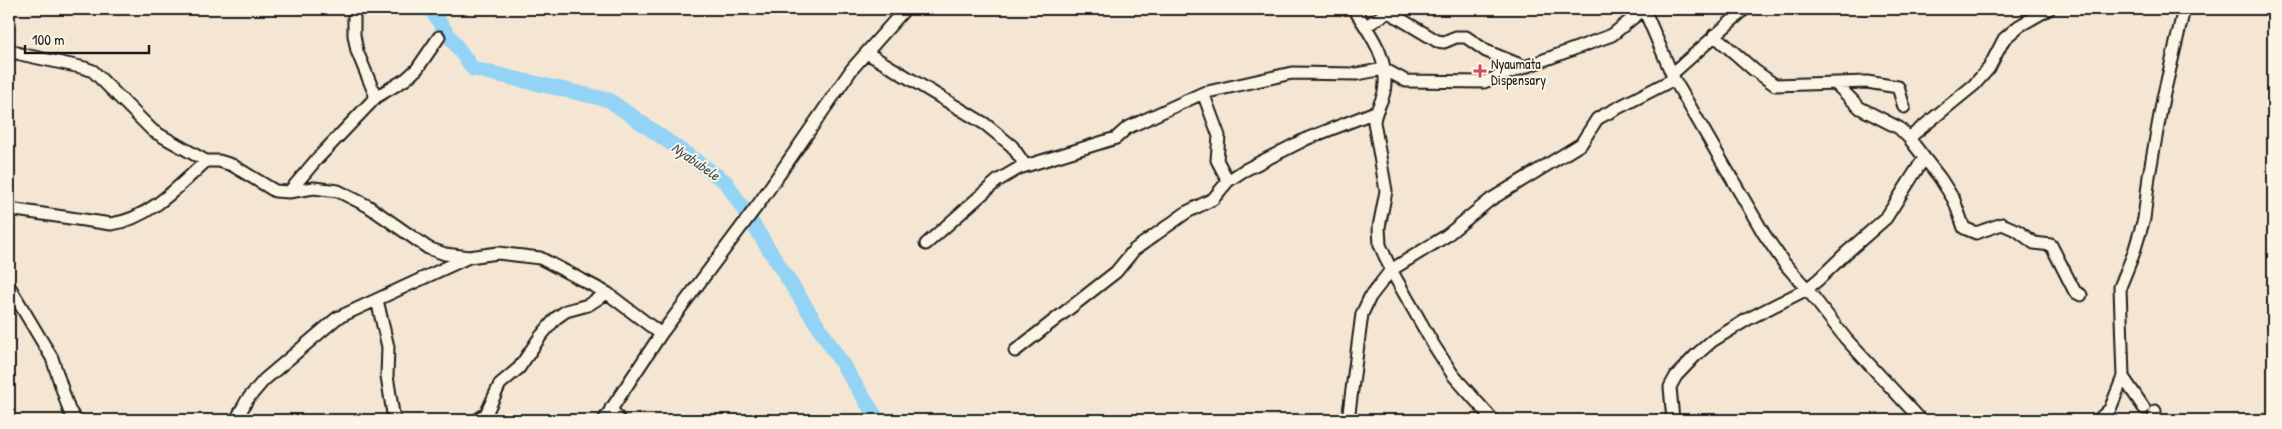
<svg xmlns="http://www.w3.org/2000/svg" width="2282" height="429" font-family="'Patrick Hand',sans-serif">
<rect width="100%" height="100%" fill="#f4e6d2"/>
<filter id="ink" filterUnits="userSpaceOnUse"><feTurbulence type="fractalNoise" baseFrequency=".02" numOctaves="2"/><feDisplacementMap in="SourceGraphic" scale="10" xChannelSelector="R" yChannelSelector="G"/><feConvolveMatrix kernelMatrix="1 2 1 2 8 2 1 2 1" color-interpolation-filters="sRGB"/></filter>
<g filter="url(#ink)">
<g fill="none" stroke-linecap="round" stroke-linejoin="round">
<path stroke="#93d3f5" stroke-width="15" d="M430 9 473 69 609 100 726 182 878 420"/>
<g stroke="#1c1c1c" stroke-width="15">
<path id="minor" d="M354 9V35L357 51 376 97
M1354 9C1371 35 1390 59 1384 92 1382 103 1375 110 1374 122L1386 191 1379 227 1380 245 1391 270 1433 344 1453 375 1493 420
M1387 11 1437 41 1444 42 1456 37H1466L1486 51 1523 66
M1366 26 1393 9
M1714 35 1754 70 1775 85 1867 82 1898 87 1904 107
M9 50 20 54 85 68 93 71 153 131 206 161H219L232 165 275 191 289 192 314 188 338 191 368 206 428 248 445 254 469 257
M867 53 985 124 1012 146 1025 165
M1672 74 1745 9
M1836 84 1860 108 1899 128 1909 138 1940 178 1954 200 1964 228 1976 233 2002 224 2018 231 2034 243 2051 245 2075 292 2081 295
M1203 93 1219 136 1217 160 1228 181
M1909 138 1974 85 1989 68 2004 39 2019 26 2049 9
M289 192 316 160 376 97 406 79 417 69 439 37
M9 209 111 224C149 219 179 186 206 161
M926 244 997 181 1019 168 1116 138 1127 128 1203 93 1292 73 1357 74 1384 69 1406 81 1484 82 1612 35 1644 9 1674 79 1764 234 1784 263 1807 289 1846 339 1921 420
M9 286 52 358 69 410 76 420
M377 300 388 347 387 376 394 420
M1015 351 1116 272 1134 250 1187 212 1213 199 1228 181 1243 171 1306 139 1375 112
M2123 377 2144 408
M611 408 619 420
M236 420 247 400 264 380 337 318 469 257 498 253 540 258 607 293 661 334
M477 420 486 414 500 384 519 368 540 337 556 318 566 311 588 305 607 293
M604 420 661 334 760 202 852 69 905 9
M1348 420 1362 314 1370 297 1391 270 1446 236 1490 200 1581 144 1597 119 1602 116 1674 79
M1673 420 1670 387 1676 376 1696 355 1712 341 1748 319 1807 289 1819 279 1846 253 1886 218 1924 158
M2098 420 2110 409 2123 377 2120 287 2133 255 2144 219 2149 176 2163 98 2184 9
M2154 420 2155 411"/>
</g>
<use href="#minor" stroke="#fcf5e5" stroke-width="11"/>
</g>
</g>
<path fill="#d1495b" stroke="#fcf5e5" stroke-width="2" d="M1477.5 63.5h5v5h5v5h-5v5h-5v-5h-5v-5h5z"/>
<g text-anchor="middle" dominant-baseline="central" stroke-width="4" stroke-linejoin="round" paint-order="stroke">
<g font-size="14" fill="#1c1c1c" stroke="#fcf5e5" text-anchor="start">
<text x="1491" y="63">Nyaumata<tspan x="1491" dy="16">Dispensary</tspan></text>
</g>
<g font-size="15" font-style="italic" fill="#40535d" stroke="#fcf5e5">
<text transform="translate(696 161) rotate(35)">Nyabubele</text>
</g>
</g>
<rect width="2282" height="429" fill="none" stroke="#fcf5e5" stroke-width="30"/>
<rect x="15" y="15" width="2252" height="399" fill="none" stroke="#1c1c1c" stroke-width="2" filter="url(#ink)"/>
<path d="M25 45v8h124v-8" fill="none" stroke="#1c1c1c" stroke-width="2.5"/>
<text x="32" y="45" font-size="15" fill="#1c1c1c" stroke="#fcf5e5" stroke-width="4" paint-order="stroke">100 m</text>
</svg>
